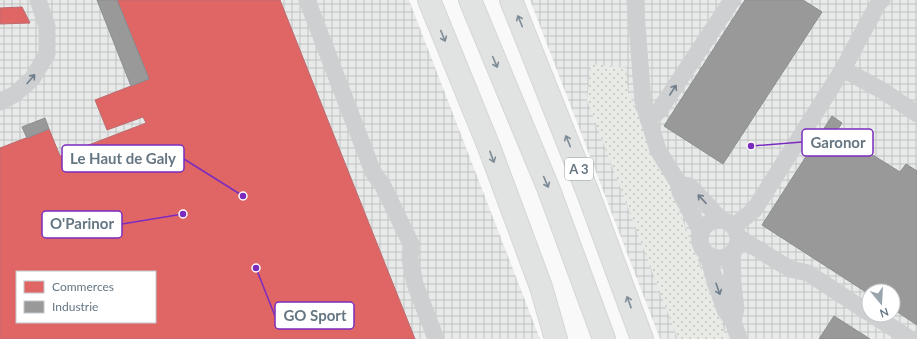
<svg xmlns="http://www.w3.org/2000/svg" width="917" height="339" font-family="Lato,sans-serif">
<defs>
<pattern id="industrial-grid" width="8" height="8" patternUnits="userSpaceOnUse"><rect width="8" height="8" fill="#e8e9e9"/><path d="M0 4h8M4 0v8" fill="none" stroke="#c0c1c2"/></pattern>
<pattern id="grass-dots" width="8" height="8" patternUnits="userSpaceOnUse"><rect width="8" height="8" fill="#e8ebe6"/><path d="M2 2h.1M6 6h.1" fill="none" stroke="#c0c3c0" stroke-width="1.8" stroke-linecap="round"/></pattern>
</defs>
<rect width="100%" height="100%" fill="#f9f9f9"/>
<path fill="url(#industrial-grid)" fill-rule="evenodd" d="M0 0H409L540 339H0ZM17 272H155V322H17Z
M530 0H917V339H660ZM869 291H893V315H869Z"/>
<path fill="url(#grass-dots)" d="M591 64 626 68 628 92 672 192 727 339H678L587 100Z"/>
<path fill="#e06666" stroke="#bb6b6f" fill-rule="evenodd" d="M117 0H280L415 339H0V148L49 129 60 156 146 123 143 117 107 130 95 100 149 79ZM17 272H155V322H17Z
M22 7 30 23 0 24V8Z"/>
<path fill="#999" stroke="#898e92" d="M97 0H117L149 79 131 86Z
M745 0H803L822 12 723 164 664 126Z
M832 116 842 123 836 132 900 172 906 164 917 171V325L893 309V291H869V294L762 225Z
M45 118 49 129 27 138 22 127Z
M834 316 870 339H819Z"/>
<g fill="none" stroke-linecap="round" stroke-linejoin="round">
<g stroke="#d5d6d6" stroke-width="24">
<path id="highway" d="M429 0 489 147 541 287 556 339
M470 0 549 190 604 339
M511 0 588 193 642 339"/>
</g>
<path stroke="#cecfd0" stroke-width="17" d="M307 0 373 172 383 186 411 244 410 259 415 284 436 339
M635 0 643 101 658 150 679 184 680 192 701 232
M843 69 883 91 917 114
M0 102 15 94 32 79 47 54V26L38 0
M648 119 659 111 732 0
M679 184 690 186 721 220
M700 239a19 19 0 1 1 38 0a19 19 0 1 1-38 0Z
M734 226 754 210 843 69 879 2 882 0
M738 237 790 269 808 273 869 313
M732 252 733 285 736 309 733 321
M708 255 713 274 725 310 733 321 739 339
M873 315 910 339"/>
<use href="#highway" stroke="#e1e2e2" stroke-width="22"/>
</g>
<defs><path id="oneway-shaft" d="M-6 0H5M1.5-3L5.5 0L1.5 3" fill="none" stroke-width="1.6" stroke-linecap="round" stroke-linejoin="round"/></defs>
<g stroke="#7e8c96">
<use href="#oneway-shaft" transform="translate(520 21) rotate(-112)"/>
<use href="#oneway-shaft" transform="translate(443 36) rotate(68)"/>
<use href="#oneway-shaft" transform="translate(495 62) rotate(67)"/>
<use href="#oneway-shaft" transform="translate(568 141) rotate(-112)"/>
<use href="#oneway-shaft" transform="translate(492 157) rotate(70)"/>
<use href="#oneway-shaft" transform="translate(546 182) rotate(67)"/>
<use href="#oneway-shaft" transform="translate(629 302) rotate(-110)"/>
</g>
<g stroke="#707f8b">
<use href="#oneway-shaft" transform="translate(31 79) rotate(-49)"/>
<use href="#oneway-shaft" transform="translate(673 90) rotate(-57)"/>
<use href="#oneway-shaft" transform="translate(702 199) rotate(-133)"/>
<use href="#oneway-shaft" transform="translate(718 289) rotate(71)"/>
</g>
<g text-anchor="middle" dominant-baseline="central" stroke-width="4" stroke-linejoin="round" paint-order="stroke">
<rect fill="#fff" stroke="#939fa8" stroke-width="1" x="565" y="158" width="28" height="22" rx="3"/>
<g font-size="13" font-weight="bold" fill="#657683">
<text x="579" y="169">A 3</text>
</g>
</g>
<path fill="none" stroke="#7b2cbf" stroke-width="1.5" d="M751 146L802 142M243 196L184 159M183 214L122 224M256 268L275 316"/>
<g fill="#7b2cbf" stroke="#fff" stroke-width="1.5">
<circle cx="751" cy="146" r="4"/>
<circle cx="243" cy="196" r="4"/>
<circle cx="183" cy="214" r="4"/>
<circle cx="256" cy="268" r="4"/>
</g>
<g fill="#fff" stroke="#7b2cbf" stroke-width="1.5">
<rect x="802" y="129" width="71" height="27" rx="4"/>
<rect x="62" y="145" width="122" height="27" rx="4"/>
<rect x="42" y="211" width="80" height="27" rx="4"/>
<rect x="275" y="302" width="79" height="27" rx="4"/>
</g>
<g font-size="15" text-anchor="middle" font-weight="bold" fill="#657683">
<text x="838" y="148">Garonor</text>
<text x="123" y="164">Le Haut de Galy</text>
<text x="82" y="229">O'Parinor</text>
<text x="315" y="321">GO Sport</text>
</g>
<rect x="16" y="271" width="140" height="52" fill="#ffffff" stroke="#c1c8cd"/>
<rect x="24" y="281" width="20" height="12" fill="#e06666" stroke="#c1c8cd"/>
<text x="52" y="291" font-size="12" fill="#657683">Commerces</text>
<rect x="24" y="301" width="20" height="12" fill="#999999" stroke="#c1c8cd"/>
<text x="52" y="311" font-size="12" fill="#657683">Industrie</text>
<g transform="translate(881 303) rotate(162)"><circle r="19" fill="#ffffff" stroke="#c1c8cd"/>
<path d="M0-3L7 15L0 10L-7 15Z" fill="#99a4ac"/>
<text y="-6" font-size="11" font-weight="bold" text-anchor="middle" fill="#657683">N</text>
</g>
</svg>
